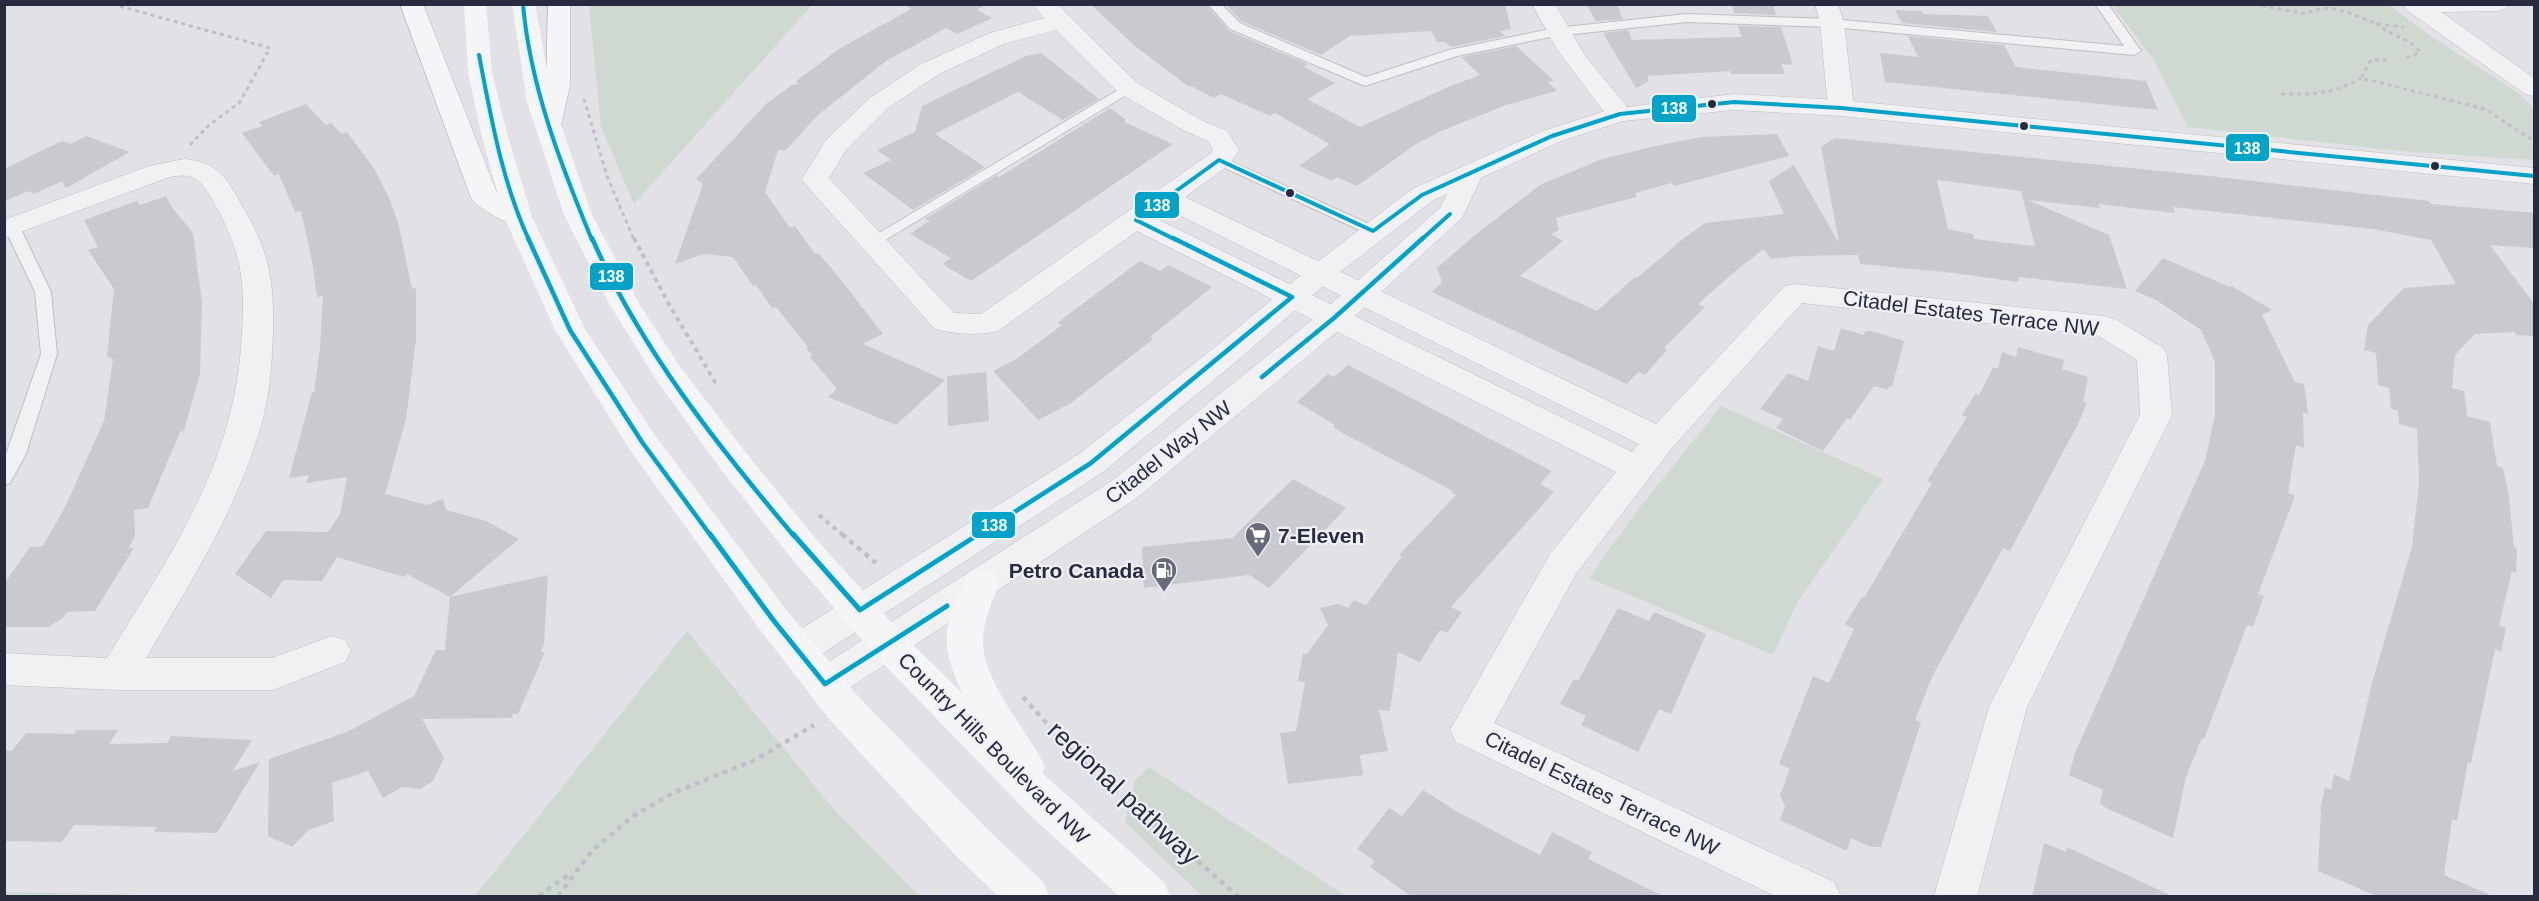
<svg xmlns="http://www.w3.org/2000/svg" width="2539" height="901" font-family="Arial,sans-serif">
<rect width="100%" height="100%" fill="#e1e1e6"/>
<path fill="#cfd9d2" d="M589 5V4L812 5 634 204 601 127Z
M2112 5H2389L2426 33 2518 93 2534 108V160L2400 151 2188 127 2153 59Z
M1721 406 1883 479 1797 603 1773 655 1589 578 1636 512Z
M687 631 837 813 919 896H475Z
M1149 767 1346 896H1202L1125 822 1135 780Z
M4 892 189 896H198H5Z"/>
<path fill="#c9c9ce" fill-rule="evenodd" d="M904 4H986L977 10 992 18 958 34 946 28 886 61 818 115 785 151 778 150 765 192 790 228 795 226 815 254 818 253 834 271 883 334 863 344 945 380 896 425 828 397 837 389 809 356 812 355 806 348 808 347 776 307 772 308 756 285 753 286 733 257 704 254 675 264 703 184 696 179 766 104 792 85 798 84 796 81 839 49 911 9Z
M1090 4H1206L1229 31 1308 64 1304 67 1335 83 1307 99 1360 127 1448 87 1480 75 1461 57 1516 46 1554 81 1548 82 1557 91 1506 105 1441 131 1416 144 1357 186 1337 177 1332 181 1299 166 1330 144 1275 113 1270 116 1221 94 1214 98 1191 86 1189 87 1135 46Z
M1225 4H1505L1511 29 1500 31 1505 36 1451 47 1445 42H1437L1431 31 1350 36 1321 55 1241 21Z
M1586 4H1617L1623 19 1596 21Z
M1732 4H1773L1776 15 1734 13Z
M1895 10 1922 11 1923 14 1988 16 1997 32 1902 23Z
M1738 26 1781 27 1793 65 1781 64 1785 74H1731L1730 71 1647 76 1649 81 1636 88 1603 33 1628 30 1632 40 1742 37Z
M1908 36 2004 45 2016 67 2146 81 2158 110 1885 82 1880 53 1918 57Z
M1041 53 1099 99 1063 120 1018 92 935 134 985 167 913 210 863 173 891 160 877 150 915 132 922 106 1026 56Z
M306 104 326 125 331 123 342 134 347 132 375 170 389 198 398 222 412 289 416 288V340L406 419 385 494 427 505 443 499 446 510 486 521 519 539 450 597 407 574 404 577 337 557 322 581 283 580 271 598 235 574 266 531 328 532 340 514 347 477 306 483 309 475 289 478 312 392H314L320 348 323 296 317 297 312 261 301 211 295 212 279 174 274 176 242 133 262 126 259 122Z
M1110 108 1126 120 1124 122 1173 144 971 281 942 264 951 258 910 234 929 221 925 219 997 175 999 177Z
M1777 134 1789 156 1674 186 1671 183 1636 193V197L1556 218 1559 230 1551 234 1563 241 1520 276 1597 311 1635 277 1637 278 1684 238 1705 223 1784 214 1769 181 1794 165 1839 243 1821 147 1835 138 2210 176 2429 201 2431 204 2535 213V248L2490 245 2535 305V336L2516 335 2514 332 2475 334 2455 355 2452 388 2464 391 2467 416 2490 422 2497 466 2503 468 2509 496 2514 547 2517 548 2516 573 2512 571 2499 625 2506 628 2501 652 2495 649 2471 763 2468 762 2457 821 2452 819 2444 875 2495 897H2379L2318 871 2321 811 2320 810 2325 787 2331 790 2334 774 2349 781 2372 683 2412 547 2419 482 2417 429 2399 424 2398 411 2391 409 2389 388 2378 385 2376 353 2364 350 2368 325 2404 288 2456 284 2431 240 2373 229 2173 207 2175 213 2098 204 2100 208 2028 200 2109 235 2127 289 2018 277 2019 282 1954 273 1860 264 1858 255 1798 256 1771 259 1764 249 1740 267 1698 304 1705 307 1664 348 1667 350 1645 375 1638 372 1627 384 1432 292 1442 282 1437 268 1475 235 1540 185 1602 159 1660 145 1701 137ZM1937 180 2021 191 2035 246 1974 239 1973 234 1948 229Z
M86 136 130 152 66 188 62 181 34 194 27 191 4 202V169L62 141 71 144Z
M166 196 171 206 193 233 202 303 200 373 184 431 180 432 148 508 134 510 135 535 129 548H134L95 611 67 612 63 618 48 627H4V584L30 547 43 546 66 505 104 421 113 359 107 356 114 289 88 250 98 247 84 220 137 201 140 205Z
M2163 258 2230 287 2232 286 2272 310 2262 315 2295 382 2304 384 2308 414 2303 412 2304 448 2296 445 2288 493 2295 496 2258 594 2264 596 2253 627 2247 625 2204 739 2202 738 2186 777 2173 838 2106 808 2100 803 2103 790 2069 775 2075 753 2205 461 2215 415V362L2201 330 2156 300 2135 291Z
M1140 261 1161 271 1168 265 1212 287 1150 337 1153 339 1071 403 1038 420 993 371 1015 360 1062 325 1057 323Z
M1841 328 1864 335 1865 331H1871L1904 341 1892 387 1889 386 1888 390 1874 386 1850 420 1847 418 1823 451 1776 428 1783 419 1760 409 1788 373 1808 381 1818 346 1834 351Z
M2018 347 2064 360 2062 369 2088 377 2083 402 2087 403 2077 426 2010 551 2003 548 1933 675 1915 720 1921 722 1881 847H1871L1851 838 1847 851 1780 820 1785 806 1780 795 1790 769 1779 764 1813 676 1829 683 1854 629 1845 624 1862 597 1864 598 1932 483 1927 481 1967 417 1962 415 1976 393 1979 395 1993 367 1998 369 2002 352 2016 357Z
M1348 365 1552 471 1540 484 1554 492 1451 607 1462 612 1447 633 1440 630 1420 662 1398 652 1390 711 1379 710 1388 751 1360 755 1363 775 1288 784 1280 733 1296 731 1305 682 1298 681 1303 653 1307 654 1328 625 1320 608 1338 604 1348 608 1354 600 1366 605 1402 556 1399 555 1456 495 1451 492 1453 491 1346 435 1333 427 1335 425 1297 402 1328 374 1334 377Z
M986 372 989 421 948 426 947 376Z
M1293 479 1346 508 1269 588 1249 575 1144 588 1142 547 1232 538Z
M548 575 544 643 541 652H545L518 714H513L511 718 422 719 444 758 433 781 420 789 402 787 383 798 368 771 332 783 334 821 309 830 292 847 268 836 269 759 347 732 414 696 436 650H445L450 597Z
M1618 608 1649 621 1654 612 1706 634 1671 714 1659 709 1638 752 1581 725 1586 716 1560 704 1574 679 1578 681Z
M77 730H118L109 744 167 743 171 736 252 740 233 771 260 762 217 833 154 832 157 827 74 825 62 842 4 841V750L12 751 26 733 74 734Z
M1423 790 1456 811 1540 855 1552 832 1592 852 1588 859 1665 897H1412L1370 867 1375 861 1357 849 1389 808 1402 816Z
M2044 843 2066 852 2067 847 2174 897H2032Z"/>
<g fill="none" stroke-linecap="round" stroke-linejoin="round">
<g stroke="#bebec3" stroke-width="2">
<path id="service" d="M1208 4H1221L1240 23 1366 77 1449 50 1555 28 1687 14 1832 19 2124 46 2095 4H2108L2141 51 2134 55 1832 27 1687 22 1555 36 1457 56 1365 86 1230 29Z
M1128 84 1135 88 1133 91 877 245H867L864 242Z
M1219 156 1378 228 1381 231 1373 236 1368 234 1214 163 1212 160Z
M12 222 20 227 51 292 57 354 26 454 10 483 4 485V460L41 354 35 292 4 227 7 224Z"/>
</g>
<g stroke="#bebec3" stroke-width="1">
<path id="minor" d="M1032 4H1057L1137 83 1201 120 1227 131 1239 150 1228 166 1185 197 1656 424 1785 286 1795 284 2104 316 2115 319 2163 348 2167 355 2172 415 2027 707 1977 896H1934L1989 707 2140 415 2137 360 2097 335 1802 303 1672 448 1576 574 1494 723 1834 882 1841 896H1775L1456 742 1450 730 1550 554 1616 472 1137 231 998 331C979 336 954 334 935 329L806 185 802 179 826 140 870 98 921 64 990 33 1044 18ZM1056 30 1119 93 1183 130 1208 141 1213 150 1210 154 981 314 954 313 829 178 846 150 888 108 939 74 1006 43ZM1167 209 1639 444 1632 452 1155 218Z
M1532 4H1555L1586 57 1633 114 1629 119 1620 122 1611 119 1600 107 1556 48Z
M1815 4H1838L1844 23 1854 108 1850 113 1841 116 1832 113 1828 108 1820 23Z
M2403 4H2508L2505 9 2497 11 2441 12 2534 78V96L2525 94 2408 11Z
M184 159C221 162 229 182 245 211 270 253 274 284 273 333 272 357 271 381 266 405 246 496 193 578 146 658H272L332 636 345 640 351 651 345 662 273 690H117L4 685V653L107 658C172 552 236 462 242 333 245 283 242 255 218 210 204 186 199 169 167 178L4 238V220L149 166Z"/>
</g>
<g stroke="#bebec3" stroke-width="1">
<path id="tertiary" d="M1734 94 1841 100 2534 168V184L1841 116 1734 110 1623 121 1561 141 1481 178 1462 218 1345 325 1137 498 839 695 825 700 811 695 806 684 811 673 1113 480 1323 311 1440 208 1447 194 1432 201 1331 279 1232 365 1103 472 811 661 798 665 785 661 779 650 785 639 1079 454 1210 351 1311 267 1412 189 1543 131 1611 109Z"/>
</g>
<g stroke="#b3b4bb" stroke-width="1">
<path id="motorway" d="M400 4H423L497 193 528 211 532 217 528 223C525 224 521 225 518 225 507 225 477 207 471 198Z
M548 4H570V85L561 126 557 131 548 134 539 131 535 126 546 85Z"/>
</g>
<path stroke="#c0c0c7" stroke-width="3" stroke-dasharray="4 4" stroke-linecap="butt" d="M112 4 270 48 240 102 207 127 190 145
M2254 4 2307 14C2329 0 2354 16 2375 23 2384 25 2395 26 2404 27
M2376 23C2391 37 2409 37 2420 52L2410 57H2402
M2387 60H2371L2361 78 2485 109 2534 141
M2281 94C2311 95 2335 94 2361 78
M584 99 607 176 634 240"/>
<path stroke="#c0c0c7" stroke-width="4" stroke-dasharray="4.5 4.5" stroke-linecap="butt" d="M634 238 666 299 718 387
M819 515 844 536"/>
<path stroke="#c0c0c7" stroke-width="4.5" stroke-dasharray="5 5" stroke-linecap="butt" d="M842 534 876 563
M1023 697 1078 758 1238 896
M539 896 572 872
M558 896 591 852 633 816 673 793 755 760 814 725"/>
<use href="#service" fill="#f1f1f3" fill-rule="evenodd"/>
<use href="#minor" fill="#f1f1f3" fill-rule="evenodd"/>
<use href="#tertiary" fill="#f1f1f3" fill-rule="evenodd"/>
<path fill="#f5f5f6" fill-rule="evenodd" d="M464 4H486L492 72 507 133 532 217 585 329 654 434 787 611 857 695 988 830 1043 882 1049 896H998L958 858 829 719 761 631 630 450 555 330 504 217 481 133 468 72Z
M512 4H535L553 102 592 215 640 305 679 365 746 453 816 539 901 633 963 694C938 643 943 622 969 573L982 569 995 573 1000 583C992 601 983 621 983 642 983 678 1021 724 1039 755L1045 767 1042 773 1164 882 1170 896H1119L1031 816 875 655 792 559 722 471 657 381 610 305 564 215 527 102Z"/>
<use href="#motorway" fill="#f5f5f6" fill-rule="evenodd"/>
<g stroke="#eff0f6" stroke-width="8">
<path id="bus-1-far2" d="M523 4C530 86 561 165 592 240
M479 55C491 117 502 182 529 240
M1176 240 1136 220 1219 160 1373 231 1422 195 1552 136 1620 114 1734 102 1841 108 2534 176
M1421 240 1450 214"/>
</g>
<g stroke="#eff0f6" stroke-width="9">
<path id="bus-1-far1" d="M528 238 570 330 642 442 711 536
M592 238C640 348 717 445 794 536
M1262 377 1334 318 1423 238
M977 536 1091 463 1292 297 1173 238"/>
</g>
<g stroke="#eff0f6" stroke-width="10">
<path id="bus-1" d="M710 534 774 621 825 684 947 606
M793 534 860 610 979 534"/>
</g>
<use href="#bus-1-far2" stroke="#02a3c7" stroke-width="4"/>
<use href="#bus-1-far1" stroke="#02a3c7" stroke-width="4.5"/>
<use href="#bus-1" stroke="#02a3c7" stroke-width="5"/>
</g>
<defs>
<g id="supermarket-pin" transform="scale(1.35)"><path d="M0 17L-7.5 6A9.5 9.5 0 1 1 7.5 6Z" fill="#696a79" stroke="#eff0f6"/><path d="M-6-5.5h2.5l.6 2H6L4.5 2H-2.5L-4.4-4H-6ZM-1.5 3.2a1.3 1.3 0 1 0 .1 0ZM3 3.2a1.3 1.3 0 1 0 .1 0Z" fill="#fff"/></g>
<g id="fuel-pin" transform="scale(1.35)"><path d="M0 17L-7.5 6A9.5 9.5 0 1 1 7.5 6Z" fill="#696a79" stroke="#eff0f6"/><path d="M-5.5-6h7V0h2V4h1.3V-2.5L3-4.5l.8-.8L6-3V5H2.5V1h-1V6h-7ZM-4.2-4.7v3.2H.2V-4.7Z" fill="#fff"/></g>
</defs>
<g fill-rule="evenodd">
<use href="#supermarket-pin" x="1258" y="535"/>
<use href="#fuel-pin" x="1164" y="570"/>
</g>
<g fill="#292a3f" stroke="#eff0f6" stroke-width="2">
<circle cx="1712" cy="104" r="5"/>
<circle cx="2024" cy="126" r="5"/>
<circle cx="2435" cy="166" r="5"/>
<circle cx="1290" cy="193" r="5"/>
</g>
<g text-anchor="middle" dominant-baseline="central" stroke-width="4.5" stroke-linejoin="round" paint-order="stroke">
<g font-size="21" fill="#292a3f" stroke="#eff0f6">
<text transform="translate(1971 313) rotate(7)">Citadel Estates Terrace NW</text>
<text transform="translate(1168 452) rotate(-38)">Citadel Way NW</text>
<text transform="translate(994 748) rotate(45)">Country Hills Boulevard NW</text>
<text transform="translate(1602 793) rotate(26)">Citadel Estates Terrace NW</text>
</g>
<g font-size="21" font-weight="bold" fill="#292a3f" stroke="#eff0f6" text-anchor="start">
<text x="1278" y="535">7-Eleven</text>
<text x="1144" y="570" text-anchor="end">Petro Canada</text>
</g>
<g font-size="26" fill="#292a3f" stroke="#eff0f6">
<text transform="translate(1124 793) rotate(43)">regional pathway</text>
</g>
</g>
<g stroke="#eff0f6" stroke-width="2">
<rect x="1651" y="94" width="46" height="29" rx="6" fill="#02a3c7"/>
<rect x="2225" y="133" width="45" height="29" rx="6" fill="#02a3c7"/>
<rect x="1134" y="191" width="46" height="28" rx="6" fill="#02a3c7"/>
<rect x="589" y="262" width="45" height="29" rx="6" fill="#02a3c7"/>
<rect x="971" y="511" width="45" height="28" rx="6" fill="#02a3c7"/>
</g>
<g font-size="16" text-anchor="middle" font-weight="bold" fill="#fff">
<text x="1674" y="114">138</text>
<text x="2247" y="154">138</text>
<text x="1157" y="211">138</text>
<text x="611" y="282">138</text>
<text x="994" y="531">138</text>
</g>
<rect width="2539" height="901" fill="none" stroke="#292a3f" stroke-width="12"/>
</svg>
